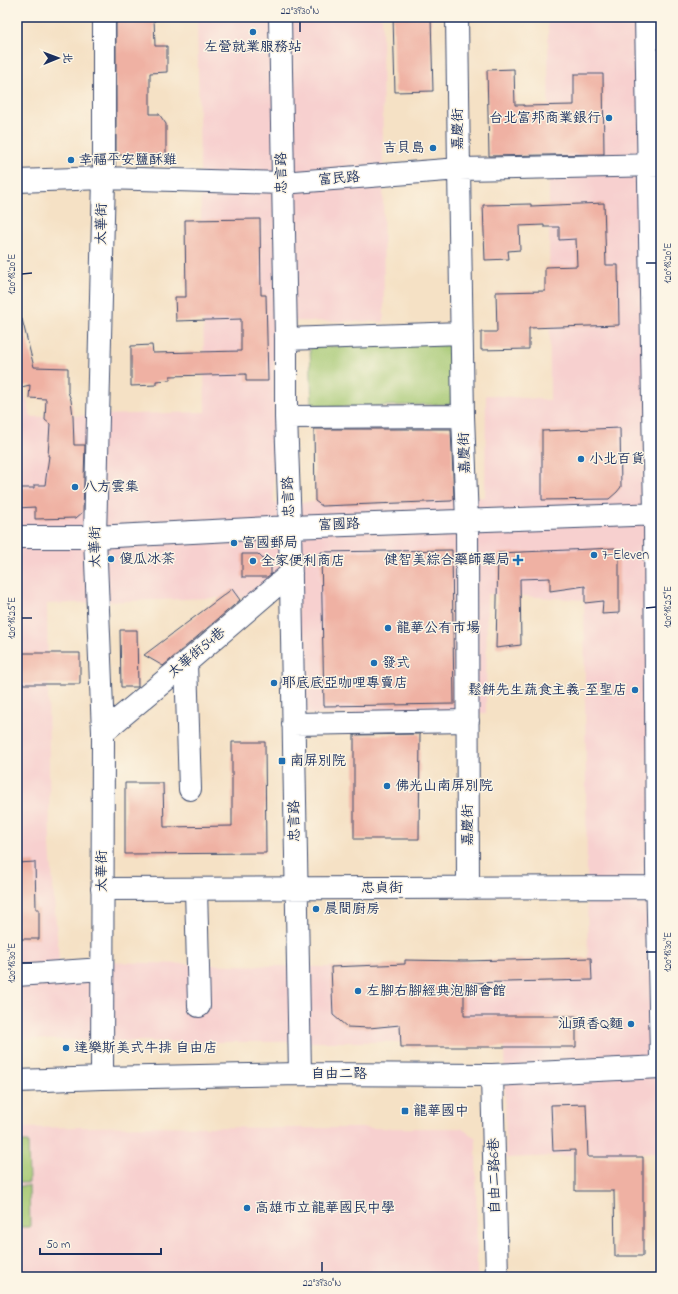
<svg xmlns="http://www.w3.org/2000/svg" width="678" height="1294" font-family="'Indie Flower','LXGW WenKai TC',sans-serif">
<rect width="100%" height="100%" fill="#fcf5e5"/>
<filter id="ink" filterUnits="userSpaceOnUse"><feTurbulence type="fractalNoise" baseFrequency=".025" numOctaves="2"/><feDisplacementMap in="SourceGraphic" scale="8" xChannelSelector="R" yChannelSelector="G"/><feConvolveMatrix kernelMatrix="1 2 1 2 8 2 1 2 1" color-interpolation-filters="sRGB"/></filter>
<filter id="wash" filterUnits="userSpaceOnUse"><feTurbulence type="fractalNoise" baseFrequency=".012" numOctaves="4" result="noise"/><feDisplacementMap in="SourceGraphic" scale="16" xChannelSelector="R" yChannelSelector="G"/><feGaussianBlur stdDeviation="0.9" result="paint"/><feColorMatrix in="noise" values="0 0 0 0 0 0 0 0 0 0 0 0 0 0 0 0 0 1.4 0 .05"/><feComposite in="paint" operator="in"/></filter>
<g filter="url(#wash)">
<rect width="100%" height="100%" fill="#f5e1c5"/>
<path fill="#f7d0cf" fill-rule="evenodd" d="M197 17H382L384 322 274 321V503L485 497 486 395 550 400 548 17H661V1152L506 1158 504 1042H191L17 1039V363L31 417 205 412ZM487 594 584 600 588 973 59 961 50 846 47 604 298 595 299 715 486 713Z
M157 1126 269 1128H461L476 1138 477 1277H17V1128Z"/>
<path fill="#a4c872" stroke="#607c68" d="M450 342 452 404 312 408 310 347Z
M17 1142H28L29 1183H17Z
M17 1186H29L30 1227H17Z"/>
<g id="blocks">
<path fill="#efb1a3" d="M116 17H154L155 46H167V72L150 73V114H159L166 124V155H116Z
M393 17H431L433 91 395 92Z
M514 69 515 105H524V106L574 105V74H603L604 154 489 156 487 70Z
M604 203 606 265H618L619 325 529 328V349L481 350V332H497L496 292 545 291V267L577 266 576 239 559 240V227H544V225L519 226 520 250 508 251 509 259 485 260 483 205 531 204V206Z
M260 219 261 295H266L268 381H246V374L170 376V380L156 381V385L131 386V346L152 345 153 353 241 351V319L176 321 175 297H186L185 220Z
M22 319 34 367 68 368V392L71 400 73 416 74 445H85L83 512 76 518 35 519V507L17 508V488H34V485H45L49 456H48L50 424 45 420 46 399 29 398 30 385 17 388V320Z
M620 428 621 487 617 492 609 499 542 500V431Z
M314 429H451L454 499 451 501 322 506 315 501Z
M615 548 619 557V613L602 614 603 601 585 603V586L550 591V578L520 579 521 645 496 648 498 553Z
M452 550 454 704 324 706 321 552Z
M242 554H258L271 567V574L267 577H242Z
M232 589 240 600 163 666 144 655Z
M120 630H137L138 687H121Z
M20 653H80V684H19Z
M420 734 419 839H354V735Z
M232 742H265L266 853 125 854V783H163L164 827 232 826Z
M35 862 36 909H39V939H17V863Z
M591 958 592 980 464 983V1016H576V1047H401L400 1025 369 1028 347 1027 333 1015 331 967 405 964V960L464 961Z
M586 1104 588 1157H643V1256H615L614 1191H575V1150L553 1151 551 1105Z"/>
</g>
</g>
<g filter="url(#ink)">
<use href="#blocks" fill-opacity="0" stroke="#3c4a6d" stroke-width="1"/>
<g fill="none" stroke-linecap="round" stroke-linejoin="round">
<g stroke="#3c4a6d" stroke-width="24">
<path id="minor" d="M280 17 286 339V417L290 527 300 1074
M457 17 459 169 463 416 467 521 468 888
M646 17 655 514 657 869 661 1056
M17 181 104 178 282 183 459 169 661 165
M286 339 462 333
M286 417 463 416
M17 537H95L290 527 661 514
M186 663 190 789
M293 724 468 721
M103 732 186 663 291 573
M102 889 661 887
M196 889 199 1006
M17 975 102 969
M492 1075 497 1277
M102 1078 103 732 95 537 104 178V17
M17 1081 102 1078 300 1074 492 1075 661 1067"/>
</g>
<use href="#minor" stroke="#fff" stroke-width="22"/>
</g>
</g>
<path fill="none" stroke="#1b2f5e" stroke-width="1.5" d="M300 22V32M646 263H656M22 274 32 273M646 608 656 607M22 618H32M646 952H656M22 963H32M322 1262V1272"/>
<g fill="#1f6fb2" stroke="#fcf5e5" stroke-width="1.5">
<circle cx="253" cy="32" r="4"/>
<circle cx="609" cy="118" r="4"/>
<circle cx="433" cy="148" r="4"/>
<circle cx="71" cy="160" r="4"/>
<circle cx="581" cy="459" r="4"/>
<circle cx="75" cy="487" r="4"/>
<circle cx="234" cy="543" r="4"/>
<circle cx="594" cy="555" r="4"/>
<circle cx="111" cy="559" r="4"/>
<path d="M516 554h4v4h4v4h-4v4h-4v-4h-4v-4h4z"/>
<circle cx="253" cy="561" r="4"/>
<circle cx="388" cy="628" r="4"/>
<circle cx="374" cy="663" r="4"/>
<circle cx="274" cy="683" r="4"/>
<circle cx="635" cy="690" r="4"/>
<rect x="278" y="757" width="8" height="8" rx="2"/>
<circle cx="387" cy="786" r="4"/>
<circle cx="316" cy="909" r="4"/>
<circle cx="358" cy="991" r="4"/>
<circle cx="631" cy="1024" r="4"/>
<circle cx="66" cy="1048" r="4"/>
<rect x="401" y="1107" width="8" height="8" rx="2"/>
<circle cx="247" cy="1208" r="4"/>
</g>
<g text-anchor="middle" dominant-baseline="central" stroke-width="3" stroke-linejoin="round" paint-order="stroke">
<g font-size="14" fill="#1b2f5e" stroke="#fcf5e5" text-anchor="start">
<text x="253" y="47" text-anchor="middle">左營就業服務站</text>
<text x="601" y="118" text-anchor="end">台北富邦商業銀行</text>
<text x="425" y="148" text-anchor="end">吉貝島</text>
<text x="79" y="160">幸福平安鹽酥雞</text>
<text x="589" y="459">小北百貨</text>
<text x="83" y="487">八方雲集</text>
<text x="242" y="543">富國郵局</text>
<text x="602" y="555">7-Eleven</text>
<text x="119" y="559">傻瓜冰茶</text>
<text x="510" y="560" text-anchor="end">健智美綜合藥師藥局</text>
<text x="261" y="561">全家便利商店</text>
<text x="396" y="628">龍華公有市場</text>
<text x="382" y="663">發式</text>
<text x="282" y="683">耶底底亞咖哩專賣店</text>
<text x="627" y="690" text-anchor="end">鬆餅先生蔬食主義-至聖店</text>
<text x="290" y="761">南屏別院</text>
<text x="395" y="786">佛光山南屏別院</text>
<text x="324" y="909">晨間廚房</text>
<text x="366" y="991">左腳右腳經典泡腳會館</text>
<text x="623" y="1024" text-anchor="end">汕頭香Q麵</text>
<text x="74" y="1048">達樂斯美式牛排 自由店</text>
<text x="413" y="1111">龍華國中</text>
<text x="255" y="1208">高雄市立龍華國民中學</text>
</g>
<g font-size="14" fill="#1b2f5e" stroke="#fcf5e5">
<text transform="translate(458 129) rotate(-90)">嘉慶街</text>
<text transform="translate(282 173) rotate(-91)">忠言路</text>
<text transform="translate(339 179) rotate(-5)">富民路</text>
<text transform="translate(102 224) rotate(-89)">太華街</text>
<text transform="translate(465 453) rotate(-92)">嘉慶街</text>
<text transform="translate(289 497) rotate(-92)">忠言路</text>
<text transform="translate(339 525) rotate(-2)">富國路</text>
<text transform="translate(96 547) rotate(-91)">太華街</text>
<text transform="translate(197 653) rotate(-40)">太華街54巷</text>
<text transform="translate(295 821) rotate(-91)">忠言路</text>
<text transform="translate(468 825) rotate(-90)">嘉慶街</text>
<text transform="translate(102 871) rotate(-90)">太華街</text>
<text x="382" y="888">忠貞街</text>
<text x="339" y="1074">自由二路</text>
<text transform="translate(495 1176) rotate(-91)">自由二路6巷</text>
</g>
</g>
<rect width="678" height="1294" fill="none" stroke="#fcf5e5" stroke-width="44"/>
<g transform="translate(58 58) rotate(89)" stroke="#fcf5e5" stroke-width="3" paint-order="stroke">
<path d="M0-3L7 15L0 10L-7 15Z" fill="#1b2f5e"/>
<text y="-6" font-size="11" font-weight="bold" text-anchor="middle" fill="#1b2f5e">北</text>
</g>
<path d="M40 1248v6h121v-6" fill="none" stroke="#1b2f5e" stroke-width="2"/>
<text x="46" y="1248" font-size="12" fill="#1b2f5e" stroke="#fcf5e5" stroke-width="3" paint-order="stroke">50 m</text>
<rect x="22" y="22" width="634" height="1250" fill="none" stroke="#1b2f5e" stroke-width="1.5"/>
<g font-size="10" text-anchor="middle" fill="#1b2f5e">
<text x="300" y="14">22°39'30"N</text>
<text transform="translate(667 263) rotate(-90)" y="4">120°18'20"E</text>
<text transform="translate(11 274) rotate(-90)" y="4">120°18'20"E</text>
<text transform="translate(667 607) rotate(-90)" y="4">120°18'25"E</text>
<text transform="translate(11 618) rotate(-90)" y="4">120°18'25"E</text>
<text transform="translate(667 952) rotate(-90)" y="4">120°18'30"E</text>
<text transform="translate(11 963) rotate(-90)" y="4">120°18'30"E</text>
<text x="322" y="1286">22°39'30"N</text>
</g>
</svg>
